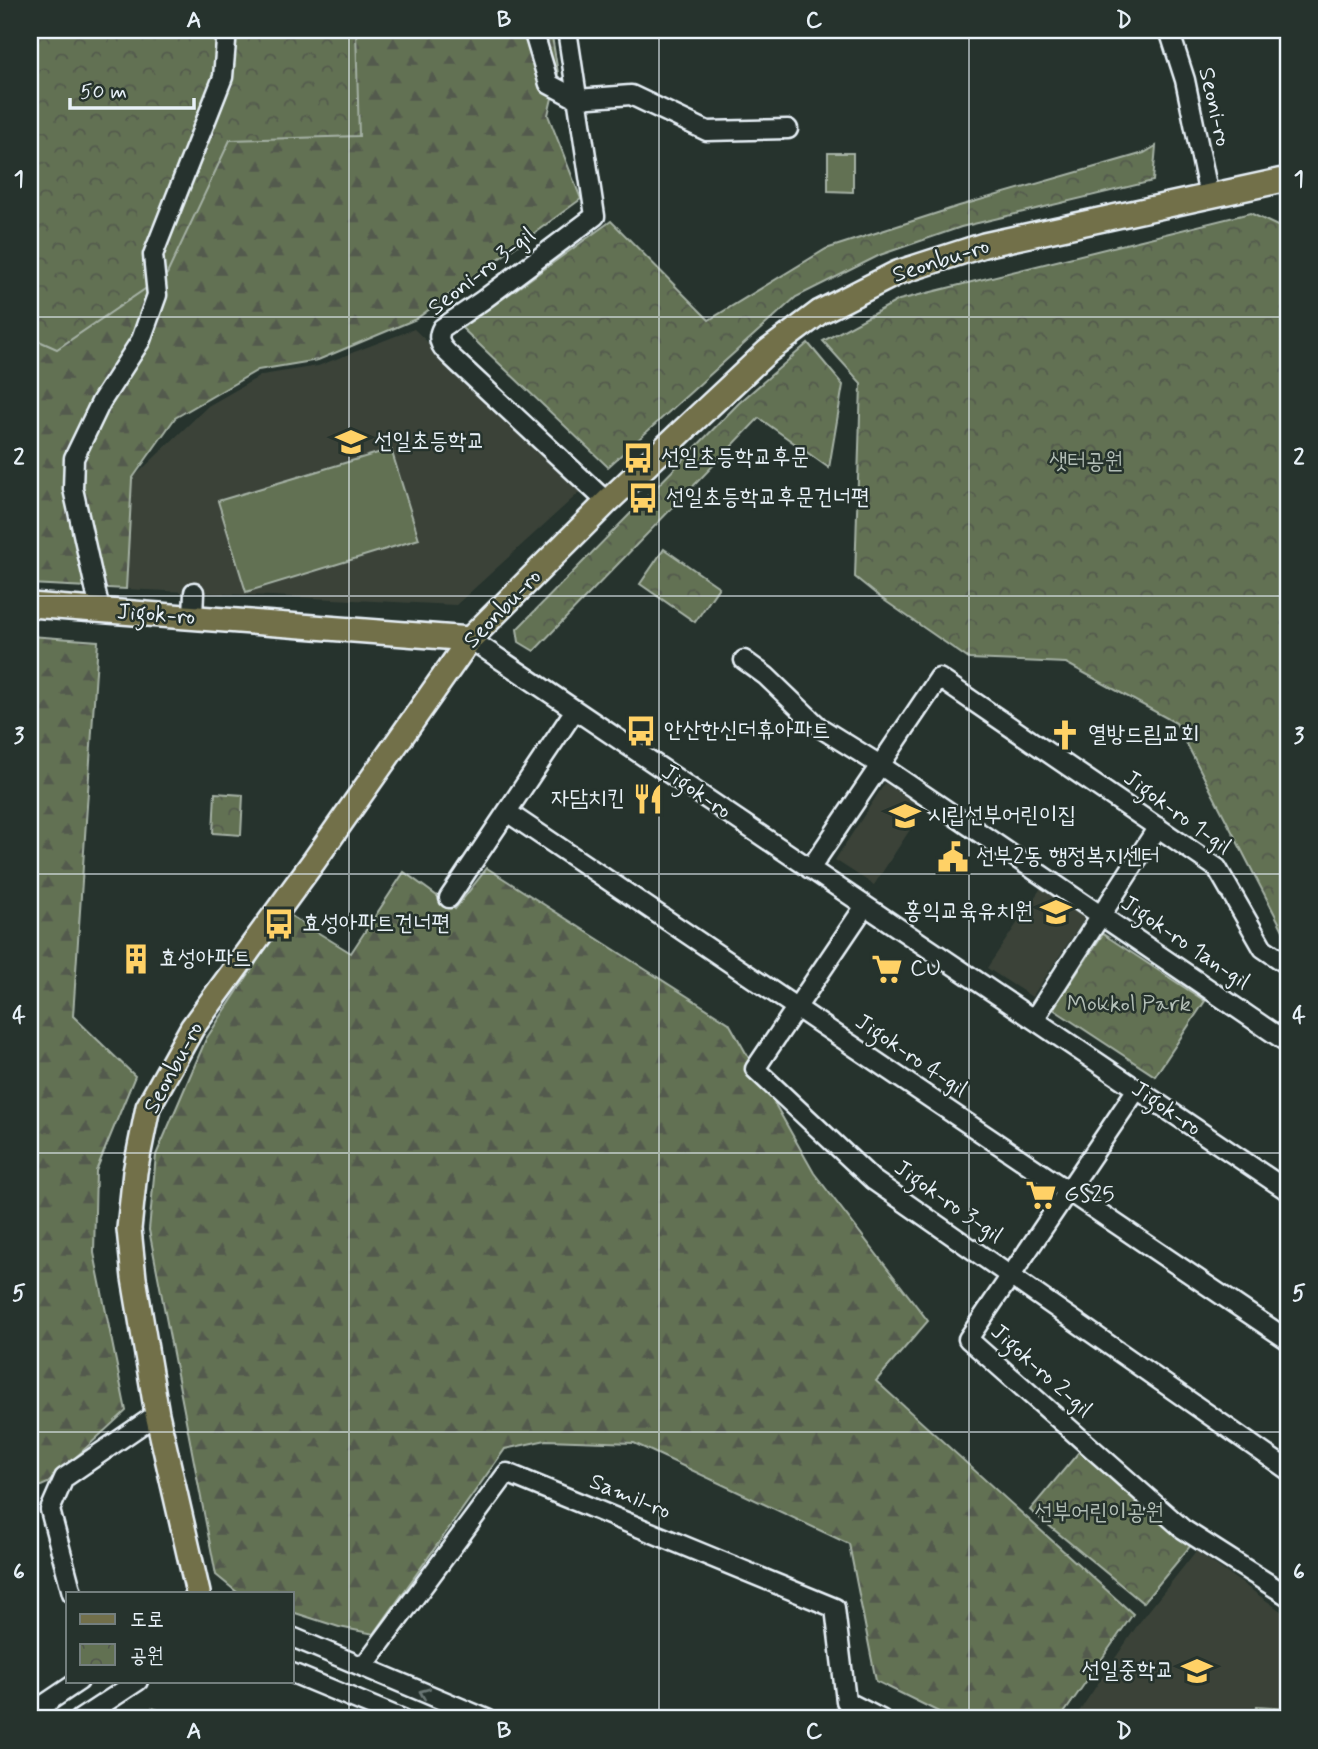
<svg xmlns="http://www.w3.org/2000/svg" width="1318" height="1749" font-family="Mynerve,'Poor Story',sans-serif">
<defs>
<pattern id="forest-firs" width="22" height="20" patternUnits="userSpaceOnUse" patternTransform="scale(1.75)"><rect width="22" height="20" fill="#627152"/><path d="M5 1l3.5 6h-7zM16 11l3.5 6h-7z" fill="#535a4e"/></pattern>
<pattern id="park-crowns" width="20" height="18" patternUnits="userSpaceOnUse" patternTransform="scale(1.75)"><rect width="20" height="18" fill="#627152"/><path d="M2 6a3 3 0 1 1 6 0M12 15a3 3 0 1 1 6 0" fill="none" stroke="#535a4e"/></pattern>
</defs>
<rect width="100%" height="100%" fill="#26332d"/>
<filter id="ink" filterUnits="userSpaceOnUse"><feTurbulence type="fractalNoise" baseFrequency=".0143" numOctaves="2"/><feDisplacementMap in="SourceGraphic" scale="14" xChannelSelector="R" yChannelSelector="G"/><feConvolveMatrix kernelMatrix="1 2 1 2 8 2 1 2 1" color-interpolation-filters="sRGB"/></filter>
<g filter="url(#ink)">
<path fill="#3b4339" d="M414 329 582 490 456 605 126 589 132 479 208 406 262 375 318 366Z
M885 783 924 808 874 885 835 860Z
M1041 888 1085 918 1032 997 987 968Z
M1196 1551 1288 1616V1719H1074L1139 1623Z"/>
<path fill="#627152" stroke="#a5b1a5" stroke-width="2" d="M828 153H853V192L828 191Z
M391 449 419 539 246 592 218 501Z
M1257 1706 1288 1708V1719H1256Z"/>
<path fill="url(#forest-firs)" stroke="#a5b1a5" stroke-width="2" d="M30 30H551L558 73 548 115 581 199 416 319 318 360 258 370 175 418 132 479 126 589 30 584Z
M30 636 98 641 73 1016 135 1076 96 1171 94 1253 126 1411 48 1483 30 1491Z
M487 868 729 1023 814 1173 928 1321 876 1381 1133 1614 1060 1719H953L876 1681 849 1544 634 1443 546 1440 505 1449 374 1634 339 1627 292 1612V1593H238L216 1575 149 1230 156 1155 206 1039 288 914 351 953 404 872 455 909Z"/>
<path fill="url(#park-crowns)" stroke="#a5b1a5" stroke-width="2" d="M30 30H356L359 136 230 140 167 274 57 349 30 337Z
M777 30H835V38L777 37Z
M1156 146 1153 181 961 227 880 255 796 297 608 467 462 328 611 221 709 320 826 249 959 206 1144 153Z
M1250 213 1288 231V940L1176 723 1066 663 969 659 881 598 855 577 861 383 823 341 899 300Z
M808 343 843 385 829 468 759 418 534 651 519 642 517 629 739 403Z
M664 549 719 587 695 622 640 584Z
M215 793 243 795 241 835 213 833Z
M1103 934 1205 1001 1155 1076 1053 1009Z
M1084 1446 1197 1538 1143 1603 1030 1510Z
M152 1708 187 1719H148Z"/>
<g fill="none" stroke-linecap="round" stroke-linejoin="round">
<g stroke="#e8f1f8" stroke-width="23">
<path id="minor" d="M533 30 549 84 577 99 631 95 707 131 788 129
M567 30 595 216 483 300 442 328C433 344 448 353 458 363L607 502
M1169 30 1185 80 1209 196
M100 610 73 489 74 458 101 402 141 340 157 295 153 255 223 77 227 30
M193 617 194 592
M470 639 1288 1191
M744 660 766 676 819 727 880 765 1288 1043
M507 812 1288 1340
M810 869 939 678 1217 868 1263 948 1288 965
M449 898 575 710
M865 906 755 1069 873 1180 1288 1470
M1034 1019 1158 827
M1137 1089 968 1339 1183 1529 1288 1596
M72 1593 50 1510 64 1478 157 1414
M292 1637 487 1719
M363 1667 507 1473 835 1608 846 1701 881 1719
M292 1673 403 1719
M30 1714 79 1681
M80 1719 138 1681"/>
</g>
<g stroke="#e8f1f8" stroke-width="28">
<path id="major" d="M30 605 470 639
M198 1593 157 1414 134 1278 129 1229 135 1172 148 1107 192 1028 314 861 470 639 607 502 768 351 820 312 897 273 984 245 1288 179"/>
</g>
<use href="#minor" stroke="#26332d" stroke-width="18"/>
<use href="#major" stroke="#726f4a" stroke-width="23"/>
</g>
<defs><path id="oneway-chevron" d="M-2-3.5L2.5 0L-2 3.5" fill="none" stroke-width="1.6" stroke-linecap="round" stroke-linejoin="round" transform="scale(1.75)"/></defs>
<use stroke="#6a7674" href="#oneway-chevron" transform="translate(424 1693) rotate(-157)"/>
</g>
<path fill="none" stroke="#e8f1f8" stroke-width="2" stroke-opacity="0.55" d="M349 30V1719M659 30V1719M969 30V1719M30 317H1288M30 596H1288M30 874H1288M30 1153H1288M30 1432H1288"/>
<defs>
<g id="school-bare" transform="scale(2.415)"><path d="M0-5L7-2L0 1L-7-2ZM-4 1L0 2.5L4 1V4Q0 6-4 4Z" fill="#ffd166" stroke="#26332d" stroke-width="2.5" paint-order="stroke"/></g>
<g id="bus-bare" transform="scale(2.415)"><path d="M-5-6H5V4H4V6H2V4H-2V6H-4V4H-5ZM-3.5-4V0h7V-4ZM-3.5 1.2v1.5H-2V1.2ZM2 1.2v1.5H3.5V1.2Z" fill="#ffd166" stroke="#26332d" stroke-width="2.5" paint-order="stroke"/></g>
<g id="church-bare" transform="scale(2.415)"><path d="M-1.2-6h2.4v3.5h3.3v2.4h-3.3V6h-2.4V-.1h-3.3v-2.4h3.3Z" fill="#ffd166" stroke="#26332d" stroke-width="2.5" paint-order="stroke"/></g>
<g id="restaurant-bare" transform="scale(2.415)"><path d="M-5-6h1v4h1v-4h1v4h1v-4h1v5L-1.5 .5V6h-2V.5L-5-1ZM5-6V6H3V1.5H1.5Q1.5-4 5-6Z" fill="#ffd166" stroke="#26332d" stroke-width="2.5" paint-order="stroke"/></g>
<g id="civic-bare" transform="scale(2.415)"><path d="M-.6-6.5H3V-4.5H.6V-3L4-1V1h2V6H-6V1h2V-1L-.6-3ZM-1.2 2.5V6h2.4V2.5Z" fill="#ffd166" stroke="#26332d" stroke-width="2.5" paint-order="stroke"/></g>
<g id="building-bare" transform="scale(2.415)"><path d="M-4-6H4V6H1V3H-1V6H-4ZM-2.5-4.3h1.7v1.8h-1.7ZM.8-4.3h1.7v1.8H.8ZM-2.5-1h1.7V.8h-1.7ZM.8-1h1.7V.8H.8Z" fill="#ffd166" stroke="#26332d" stroke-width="2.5" paint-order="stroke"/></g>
<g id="supermarket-bare" transform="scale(2.415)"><path d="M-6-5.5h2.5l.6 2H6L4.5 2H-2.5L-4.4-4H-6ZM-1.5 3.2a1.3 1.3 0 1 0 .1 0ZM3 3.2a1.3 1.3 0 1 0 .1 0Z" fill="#ffd166" stroke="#26332d" stroke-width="2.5" paint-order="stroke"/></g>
</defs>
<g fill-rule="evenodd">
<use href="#school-bare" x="351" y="442"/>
<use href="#bus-bare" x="638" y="458"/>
<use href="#bus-bare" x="643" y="498"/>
<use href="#bus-bare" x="641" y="731"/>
<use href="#church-bare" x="1065" y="735"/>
<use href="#restaurant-bare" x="648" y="799"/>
<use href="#school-bare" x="905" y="816"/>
<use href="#civic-bare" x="953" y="857"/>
<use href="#school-bare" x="1056" y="912"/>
<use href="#bus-bare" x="279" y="924"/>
<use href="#building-bare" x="136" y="959"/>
<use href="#supermarket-bare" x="887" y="969"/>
<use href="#supermarket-bare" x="1041" y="1195"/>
<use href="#school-bare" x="1197" y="1671"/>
</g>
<g text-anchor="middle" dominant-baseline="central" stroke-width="5" stroke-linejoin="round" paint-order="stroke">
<g font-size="23" fill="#e8f1f8" stroke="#26332d">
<text transform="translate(1214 107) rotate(77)">Seoni-ro</text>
<text transform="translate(941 261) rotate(-18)">Seonbu-ro</text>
<text transform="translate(482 272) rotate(-38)">Seoni-ro 3-gil</text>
<text transform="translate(503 609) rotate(-46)">Seonbu-ro</text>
<text transform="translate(156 615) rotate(4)">Jigok-ro</text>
<text transform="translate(696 792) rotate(34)">Jigok-ro</text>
<text transform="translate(1177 813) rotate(36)">Jigok-ro 1-gil</text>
<text transform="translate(1185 943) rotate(34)">Jigok-ro 1an-gil</text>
<text transform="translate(911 1056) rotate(34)">Jigok-ro 4-gil</text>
<text transform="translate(174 1068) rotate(-62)">Seonbu-ro</text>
<text transform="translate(1166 1109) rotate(34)">Jigok-ro</text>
<text transform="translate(948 1202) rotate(35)">Jigok-ro 3-gil</text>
<text transform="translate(1041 1371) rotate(42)">Jigok-ro 2-gil</text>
<text transform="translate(630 1497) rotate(22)">Samil-ro</text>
</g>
<g font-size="23" fill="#e8f1f8" stroke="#26332d" text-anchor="start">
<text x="374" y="442">선일초등학교</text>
<text x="661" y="458">선일초등학교후문</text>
<text x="666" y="498">선일초등학교후문건너편</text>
<text x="664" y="731">안산한신더휴아파트</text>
<text x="1088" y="735">열방드림교회</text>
<text x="625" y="799" text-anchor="end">자담치킨</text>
<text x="928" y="816">시립선부어린이집</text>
<text x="976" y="857">선부2동 행정복지센터</text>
<text x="1033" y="912" text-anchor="end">홍익교육유치원</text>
<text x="302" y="924">효성아파트건너편</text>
<text x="159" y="959">효성아파트</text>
<text x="910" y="969">CU</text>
<text x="1064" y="1195">GS25</text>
<text x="1174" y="1671" text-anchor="end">선일중학교</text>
</g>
<g font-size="23" fill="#b2beb6" stroke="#26332d">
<text x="1086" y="462">샛터공원</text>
<text x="1129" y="1005">Mokkol Park</text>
<text x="1099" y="1513">선부어린이공원</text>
</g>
</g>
<rect width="1318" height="1749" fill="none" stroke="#26332d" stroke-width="77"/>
<rect x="66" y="1592" width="228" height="91" fill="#26332d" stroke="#747f7e" stroke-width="2"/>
<rect x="80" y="1614" width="35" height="10" fill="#726f4a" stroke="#747f7e" stroke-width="2"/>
<text x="130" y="1626" font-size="21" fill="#e8f1f8">도로</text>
<rect x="80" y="1644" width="35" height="21" fill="url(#park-crowns)" stroke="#747f7e" stroke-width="2"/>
<text x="130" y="1662" font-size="21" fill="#e8f1f8">공원</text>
<path d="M70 98v10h124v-10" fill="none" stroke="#e8f1f8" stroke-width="3.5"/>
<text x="80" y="98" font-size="21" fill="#e8f1f8" stroke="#26332d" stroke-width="5" paint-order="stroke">50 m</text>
<rect x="38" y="38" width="1242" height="1672" fill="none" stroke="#e8f1f8" stroke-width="2.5"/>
<g font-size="23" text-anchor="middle" font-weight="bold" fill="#e8f1f8">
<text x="194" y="27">A</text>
<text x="504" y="27">B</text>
<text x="814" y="27">C</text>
<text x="1124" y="27">D</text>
<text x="19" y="186">1</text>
<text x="1299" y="186">1</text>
<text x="19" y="464">2</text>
<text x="1299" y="464">2</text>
<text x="19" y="743">3</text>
<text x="1299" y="743">3</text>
<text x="19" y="1022">4</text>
<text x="1299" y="1022">4</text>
<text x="19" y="1300">5</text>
<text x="1299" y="1300">5</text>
<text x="19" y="1579">6</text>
<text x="1299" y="1579">6</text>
<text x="194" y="1738">A</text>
<text x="504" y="1738">B</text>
<text x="814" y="1738">C</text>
<text x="1124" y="1738">D</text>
</g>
</svg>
